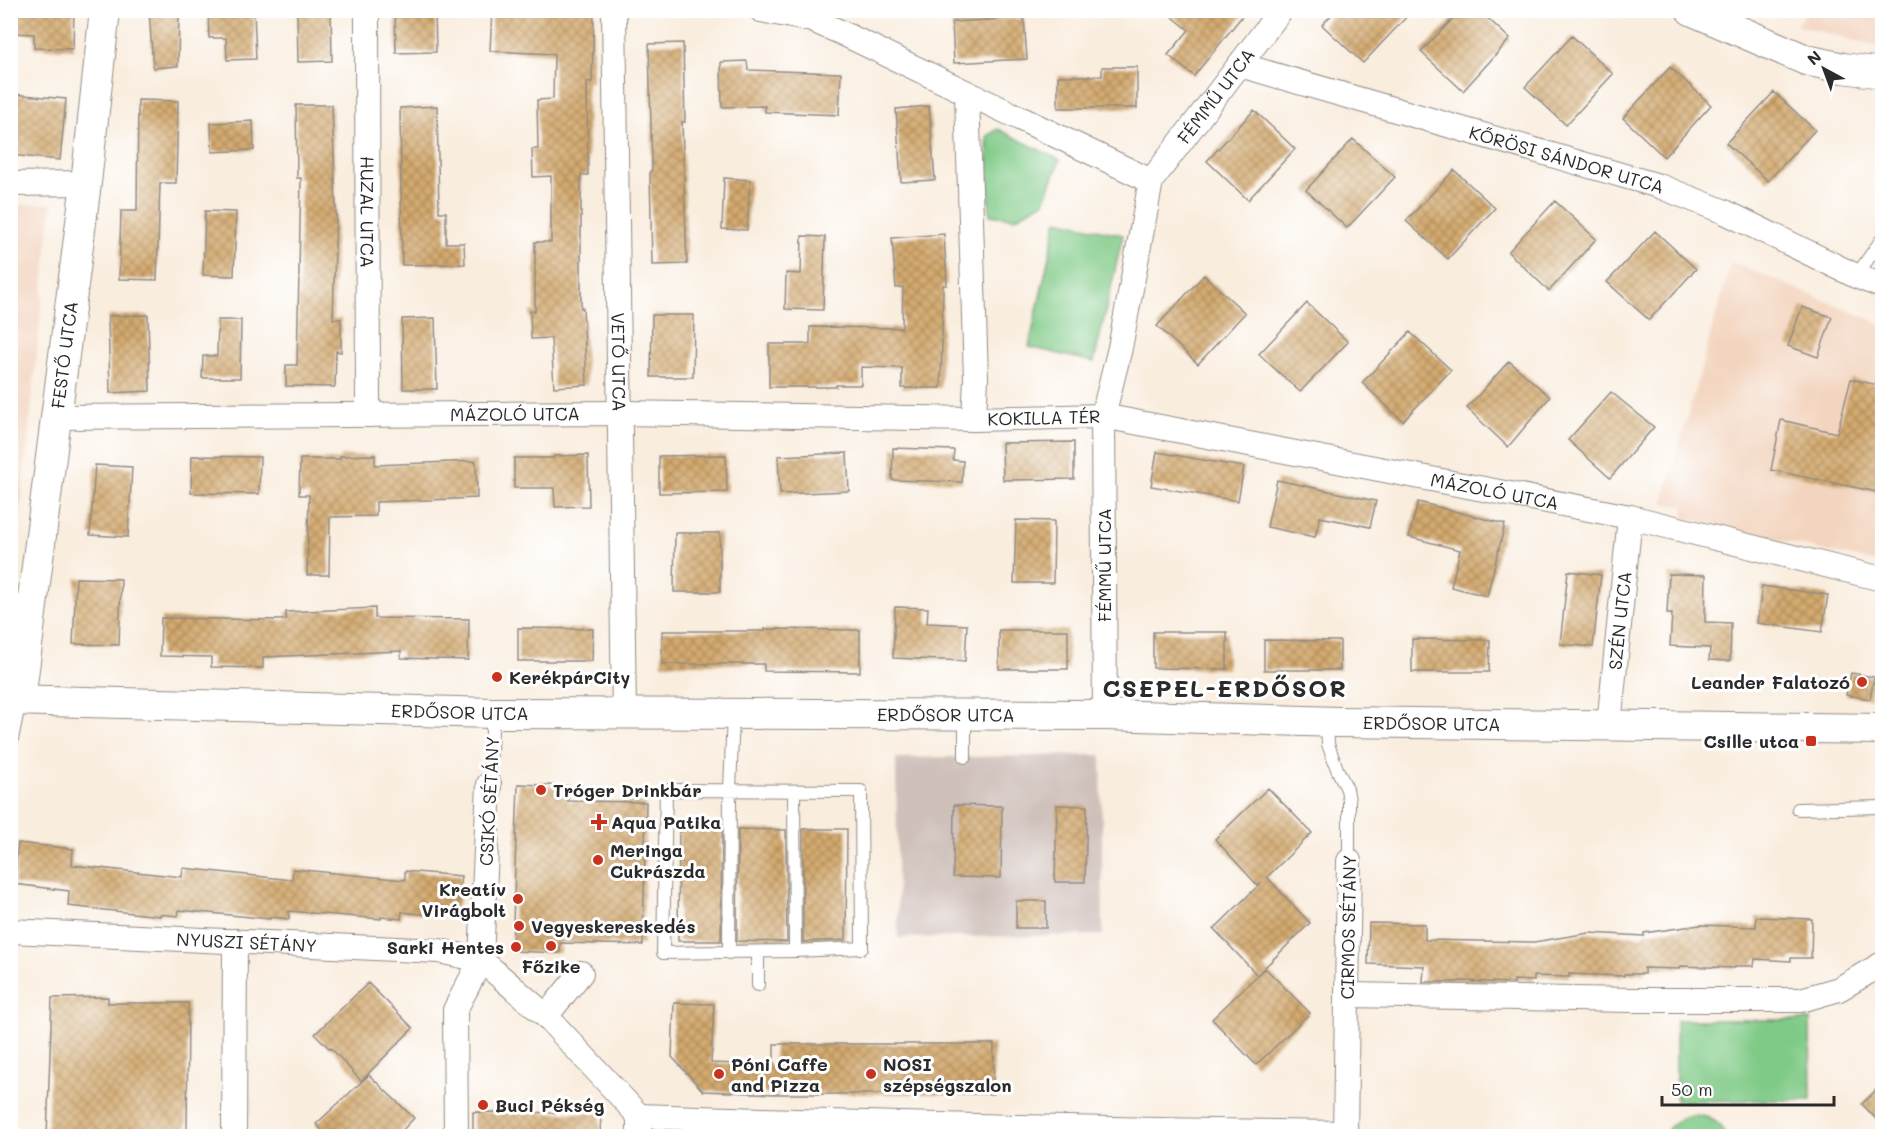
<svg xmlns="http://www.w3.org/2000/svg" width="1893" height="1147" font-family="Mali,sans-serif">
<defs>
<pattern id="building-cross-hatch" width="8" height="8" patternUnits="userSpaceOnUse" patternTransform="scale(1.5)"><rect width="8" height="8" fill="#d4aa6f"/><path d="M0 0l8 8M0 8l8-8" fill="none" stroke="#ac8b5b"/></pattern>
</defs>
<rect width="100%" height="100%" fill="#fff"/>
<filter id="ink" filterUnits="userSpaceOnUse"><feTurbulence type="fractalNoise" baseFrequency=".0167" numOctaves="2"/><feDisplacementMap in="SourceGraphic" scale="12" xChannelSelector="R" yChannelSelector="G"/><feConvolveMatrix kernelMatrix="1 2 1 2 8 2 1 2 1" color-interpolation-filters="sRGB"/></filter>
<filter id="wash" filterUnits="userSpaceOnUse"><feTurbulence type="fractalNoise" baseFrequency=".008" numOctaves="4" result="noise"/><feDisplacementMap in="SourceGraphic" scale="24" xChannelSelector="R" yChannelSelector="G"/><feGaussianBlur stdDeviation="1.35" result="paint"/><feColorMatrix in="noise" values="0 0 0 0 0 0 0 0 0 0 0 0 0 0 0 0 0 1.4 0 .05"/><feComposite in="paint" operator="in"/></filter>
<g filter="url(#wash)">
<rect width="100%" height="100%" fill="#f9edde"/>
<path fill="#f3d4be" d="M1808 11H1882V48L1796 25Z
M52 204 11 605V205Z
M1731 262 1882 324V564L1683 518 1685 507 1663 503Z"/>
<path fill="#cfc0ba" d="M1101 755 1103 935 898 938 896 758Z"/>
<path fill="#80ca87" stroke="#567a59" stroke-width="1.5" d="M998 129 1060 160 1044 202 1015 218 990 215 987 136Z
M1057 220 1123 235 1094 362 1029 347Z
M1676 1020H1810L1811 1100 1676 1101Z
M1691 1115C1707 1115 1720 1121 1725 1136H1664C1670 1124 1678 1118 1691 1115Z
M639 1116 1151 1136H639Z"/>
<g id="blocks">
<path fill="url(#building-cross-hatch)" d="M14 10H74L73 49 34 48V34L13 33Z
M149 10H179L178 66 153 68Z
M208 10H254L256 59 227 60 226 38H209Z
M297 10H331L332 61 298 62Z
M395 10H435L436 52 396 53Z
M492 10H594L592 82H587L588 175H581V308H583L587 385 554 387 551 338 531 339 530 311H535V242H551V176L533 177 532 149H538L537 100 553 99 554 54 490 51Z
M1164 10H1247L1194 76 1168 55 1189 30Z
M1336 10H1413L1363 63 1322 25Z
M1461 10H1479L1510 39 1463 91 1421 52Z
M1024 18 1027 59 954 63 952 22Z
M1572 36 1613 74 1566 125 1525 87Z
M683 43 685 122H682L687 264 652 265 650 171H652L649 44Z
M747 61 748 70 841 73 839 115 765 112V106L722 107 721 62Z
M1102 67H1137V108H1058V76H1102Z
M1670 67 1711 105 1664 157 1623 118Z
M1774 92 1815 130 1768 181 1726 143Z
M13 94 66 99 60 160 10 155V124Z
M138 100 178 101 176 183H160L157 280 119 279 121 211H137Z
M296 105H332L336 209 333 319H341V352L336 351 335 387 286 386V365H297L298 318 301 178H297Z
M437 106 439 212H446V243H464L465 264 402 265 400 108Z
M929 106 935 180 901 182 896 109Z
M1254 110 1295 149 1248 200 1207 161Z
M253 121 254 150 212 152 211 123Z
M1353 139 1395 177 1347 228 1306 190Z
M1454 170 1495 208 1448 259 1406 221Z
M724 178 750 180 747 230 722 229Z
M1555 201 1596 239 1549 291 1508 252Z
M205 211 236 212 234 276 203 275Z
M1655 231 1696 269 1649 320 1607 282Z
M944 234 947 285H943L941 388H902V368L861 367V385H836V387H769V344H810V327L902 328 903 287 896 288 892 238Z
M802 236 825 237 823 310 785 309 786 273 801 274Z
M1204 275 1245 313 1198 364 1157 326Z
M1307 303 1348 342 1300 392 1259 354Z
M1802 307 1832 317 1818 357 1788 346Z
M148 315 150 391 110 393 108 316Z
M652 315H694L693 377H651Z
M435 318 437 389H403L402 319Z
M218 320H241L240 378H202L203 356H217Z
M1410 332 1451 370 1403 421 1362 383Z
M1509 361 1550 397 1508 447 1467 408Z
M1851 379 1882 386V493L1771 470 1781 420 1837 433Z
M1611 392 1654 427 1610 478 1568 440Z
M1074 442V479L1003 480 1002 443Z
M893 448 954 450 953 460 963 461 962 482 892 480Z
M1157 452 1244 467 1238 501 1151 486Z
M847 453 849 491 780 494 778 456Z
M375 455V465L476 461 477 498 376 502V516L330 517 329 575H307L309 495H299L300 459H340V456Z
M588 455 589 506 555 507 554 488H514V458H554V456Z
M726 455 727 492 659 493V456Z
M192 456 260 457 259 494 191 493Z
M95 465 132 467 128 537 90 535Z
M1277 480 1376 501 1370 527 1320 517 1315 537 1267 527Z
M1418 502 1505 524 1487 596 1451 587 1460 550 1409 537Z
M1016 520 1054 521 1053 583H1014Z
M675 533H720V592H674Z
M1568 571 1601 575 1593 647 1560 644Z
M1669 574 1706 575 1705 622 1731 623 1730 661 1709 660 1710 648 1670 646 1672 614H1667Z
M76 578 121 579 119 645 73 644Z
M1762 586 1828 595 1822 632 1757 623Z
M895 607 928 608 927 623 967 625 965 661 893 658Z
M375 608V618L469 619 468 660 401 658V651L263 657V668L211 667V657L160 656 161 618 286 620V612Z
M518 628 593 629 592 661H518Z
M765 629 860 630V672L764 671V664H662V631H765Z
M999 630H1068V669H999Z
M1153 632H1227V669L1153 668Z
M1412 639 1490 640 1489 672H1412Z
M1264 640 1340 641V670H1264Z
M1851 673 1874 677 1870 699 1846 695Z
M518 784 569 786 568 801 646 802 643 945 560 943V953L512 951Z
M1268 788 1312 833 1267 877 1310 923 1257 975 1214 929 1262 882 1258 886 1215 839Z
M954 805 1002 806 1001 878 953 877Z
M1057 805 1087 806 1085 882H1055Z
M679 828H722L721 941H678Z
M738 829 786 830 787 942 737 941Z
M803 829H847L846 940 803 942Z
M18 843 73 849 72 865 182 877 183 868 292 880 293 869 405 880V871L461 876 457 915 438 913 437 916 402 912 401 919 381 917V919L289 911V919L270 917V919L179 910 178 916 160 914V916L68 906 69 891 14 884Z
M1016 901H1046V928H1016Z
M1756 917 1812 919 1811 958H1791V961L1755 959 1754 966H1735V968L1680 966 1679 969 1644 968V974H1624V976L1569 974V977L1534 976V981L1514 980V983L1459 981V982H1423L1424 966 1368 964 1369 923 1425 924V940L1534 942 1589 933 1644 936V933L1700 925 1756 927Z
M1265 968 1310 1013 1256 1065 1212 1019Z
M368 983 413 1028 361 1081 331 1048 330 1049 315 1034Z
M108 997V1003H188L187 1137H47L52 998Z
M674 1003 714 1004 711 1063 774 1065V1044H994L993 1094H774L703 1091 672 1057Z
M369 1075 414 1118 396 1137H328L316 1124Z
M1882 1084V1125L1862 1104Z
M473 1112 601 1113 600 1137H473Z"/>
</g>
</g>
<g filter="url(#ink)">
<use href="#blocks" fill-opacity="0" stroke="#928c84" stroke-width="1.5"/>
<g fill="none" stroke-linecap="round" stroke-linejoin="round">
<g stroke="#928c84" stroke-width="14">
<path id="service" d="M1856 276 1882 239
M1327 723 1328 744 1337 769 1347 789 1349 801V861
M10 749 20 700
M965 757V715
M489 784 493 714
M666 790 861 791 862 948 795 951 663 953Z
M794 791 795 951
M1798 809 1882 807
M758 952V985
M729 953 730 790 733 714"/>
</g>
<g stroke="#928c84" stroke-width="26">
<g id="minor">
<path id="s1" d="M367 10 368 415"/>
<path id="s2" d="M614 10 624 713"/>
<path d="M761 10 812 20 840 32 1151 181"/>
<path id="s3" d="M1240 65 1659 186 1725 212 1856 276 1882 286"/>
<path d="M967 94 976 379 974 419"/>
<path d="M10 184 86 183"/>
<path id="s4" d="M56 417 621 413 974 419 1103 416 1630 517 1882 579"/>
<path id="s5" d="M1105 715 1103 416 1120 348 1151 181 1281 10"/>
<path id="s6" d="M1609 725 1630 517"/>
<path id="s7" d="M10 931 439 951 481 960 546 1016 639 1116V1136"/>
<path d="M1347 995 1632 1000H1801L1839 989 1882 964"/>
<path d="M546 1016 581 973"/>
<path d="M639 1116C874 1124 1110 1130 1346 1133"/>
<path d="M234 1136 235 941"/>
<path d="M456 1136 455 1010 481 960 489 784"/>
<path d="M1345 1136 1349 861"/>
</g>
</g>
<g stroke="#928c84" stroke-width="32">
<g id="tertiary">
<path d="M1691 10 1806 60 1843 68 1882 73"/>
<path id="s8" d="M10 700 493 713 1105 715 1338 722 1882 729"/>
<path id="s9" d="M20 700 86 183 105 10"/>
</g>
</g>
<use href="#service" stroke="#fff" stroke-width="12"/>
<use href="#minor" stroke="#fff" stroke-width="24"/>
<use href="#tertiary" stroke="#fff" stroke-width="30"/>
</g>
</g>
<g fill="#c8321e" stroke="#fff" stroke-width="2">
<circle cx="497" cy="677" r="6"/>
<circle cx="1862" cy="682" r="6"/>
<rect x="1805" y="735" width="12" height="12" rx="3"/>
<circle cx="541" cy="790" r="6"/>
<path d="M596 813h6v6h6v6h-6v6h-6v-6h-6v-6h6z"/>
<circle cx="598" cy="860" r="6"/>
<circle cx="518" cy="899" r="6"/>
<circle cx="519" cy="926" r="6"/>
<circle cx="551" cy="946" r="6"/>
<circle cx="516" cy="947" r="6"/>
<circle cx="719" cy="1074" r="6"/>
<circle cx="871" cy="1074" r="6"/>
<circle cx="483" cy="1105" r="6"/>
</g>
<g text-anchor="middle" dominant-baseline="central" stroke-width="6" stroke-linejoin="round" paint-order="stroke">
<g font-size="18" fill="#2b2b2b" stroke="#fff">
<text stroke="none"><textPath href="#s5" startOffset="646">FÉMMŰ UTCA</textPath></text>
<text stroke="none"><textPath href="#s3" startOffset="340">KŐRÖSI SÁNDOR UTCA</textPath></text>
<text stroke="none"><textPath href="#s1" startOffset="202">HUZAL UTCA</textPath></text>
<text stroke="none"><textPath href="#s9" startOffset="348">FESTŐ UTCA</textPath></text>
<text stroke="none"><textPath href="#s2" startOffset="352">VETŐ UTCA</textPath></text>
<text stroke="none"><textPath href="#s4" startOffset="459">MÁZOLÓ UTCA</textPath></text>
<text stroke="none"><textPath href="#s4" startOffset="988">KOKILLA TÉR</textPath></text>
<text stroke="none"><textPath href="#s4" startOffset="1446">MÁZOLÓ UTCA</textPath></text>
<text transform="translate(1104 565) rotate(-90)">FÉMMŰ UTCA</text>
<text stroke="none"><textPath href="#s6" startOffset="105">SZÉN UTCA</textPath></text>
<text stroke="none"><textPath href="#s8" startOffset="450">ERDŐSOR UTCA</textPath></text>
<text stroke="none"><textPath href="#s8" startOffset="936">ERDŐSOR UTCA</textPath></text>
<text stroke="none"><textPath href="#s8" startOffset="1422">ERDŐSOR UTCA</textPath></text>
<text transform="translate(489 801) rotate(-87)">CSIKÓ SÉTÁNY</text>
<text transform="translate(1348 927) rotate(-89)">CIRMOS SÉTÁNY</text>
<text stroke="none"><textPath href="#s7" startOffset="237">NYUSZI SÉTÁNY</textPath></text>
</g>
<g font-size="18" font-weight="bold" fill="#2b2b2b" stroke="#fff" text-anchor="start">
<text x="509" y="677">KerékpárCity</text>
<text x="1850" y="682" text-anchor="end">Leander Falatozó</text>
<text x="1799" y="741" text-anchor="end">Csille utca</text>
<text x="553" y="790">Tróger Drinkbár</text>
<text x="611" y="822">Aqua Patika</text>
<text x="610" y="850">Meringa<tspan x="610" dy="21">Cukrászda</tspan></text>
<text x="506" y="889" text-anchor="end">Kreatív<tspan x="506" dy="21">Virágbolt</tspan></text>
<text x="531" y="926">Vegyeskereskedés</text>
<text x="504" y="947" text-anchor="end">Sarki Hentes</text>
<text x="551" y="966" text-anchor="middle">Főzike</text>
<text x="731" y="1064">Póni Caffe<tspan x="731" dy="21">and Pizza</tspan></text>
<text x="883" y="1064">NOSI<tspan x="883" dy="21">szépségszalon</tspan></text>
<text x="495" y="1105">Buci Pékség</text>
</g>
<g font-size="24" font-weight="bold" letter-spacing="1.5" fill="#2b2b2b" stroke="#fff">
<text x="1225" y="687">CSEPEL-ERDŐSOR</text>
</g>
</g>
<rect width="1893" height="1147" fill="none" stroke="#fff" stroke-width="36"/>
<g transform="translate(1824 69) rotate(319)" stroke="#ffffff" stroke-width="4.5" paint-order="stroke">
<path d="M0-4.5L10 22L0 15L-10 22Z" fill="#2b2b2b"/>
<text y="-9" font-size="16" font-weight="bold" text-anchor="middle" fill="#2b2b2b">N</text>
</g>
<path d="M1662 1096v9h172v-9" fill="none" stroke="#2b2b2b" stroke-width="3"/>
<text x="1671" y="1096" font-size="18" fill="#2b2b2b" stroke="#ffffff" stroke-width="4.5" paint-order="stroke">50 m</text>
</svg>
